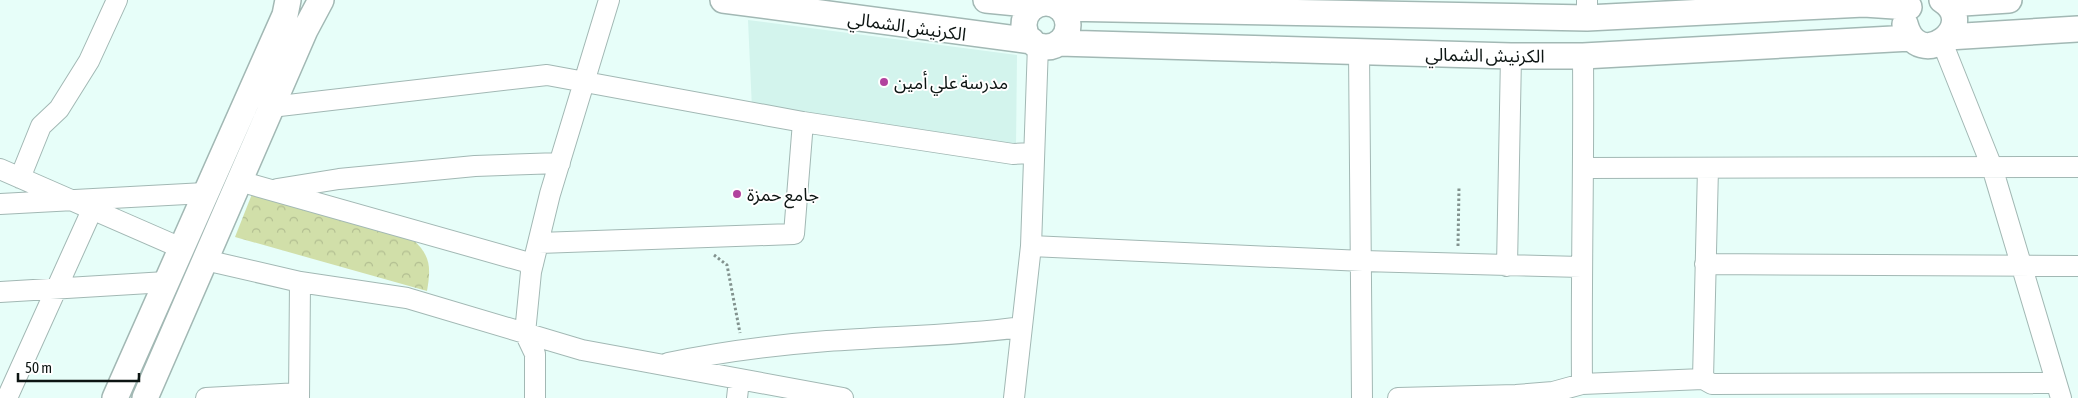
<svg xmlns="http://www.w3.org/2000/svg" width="2078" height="398" font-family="'Asap Condensed','Noto Sans Arabic',sans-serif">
<defs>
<pattern id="park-crowns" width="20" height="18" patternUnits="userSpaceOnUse" patternTransform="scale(1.25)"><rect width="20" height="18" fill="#d1dfa9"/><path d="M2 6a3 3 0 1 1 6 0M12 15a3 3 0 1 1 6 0" fill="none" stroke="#b2be91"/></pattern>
</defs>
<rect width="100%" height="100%" fill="#e7fef9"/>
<path fill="#d3f4ed" d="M748 20 1017 55 1016 148 752 109Z"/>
<path fill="url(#park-crowns)" d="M252 194 412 239C431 255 431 268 427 291L235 237Z"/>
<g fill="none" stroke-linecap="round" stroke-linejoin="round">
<g stroke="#a2b8b4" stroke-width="22">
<path id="minor" d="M1587 0V18
M1942 42 1992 167 2061 398
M1359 51 1362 398
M271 107 547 75 803 122 1013 154 1033 153
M1584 168 2078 167
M0 169 181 248
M20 178 41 126 59 109 89 61 117 0
M239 181 533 264
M277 189 339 179 475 166 560 163
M0 204 205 193
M539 243 794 234 803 122
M1031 246 1363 261 1581 267
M205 260 300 282 407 298 582 350 843 398
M1705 264 2078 266
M1507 266 1511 56
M0 292 166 282
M668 363C720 352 775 345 827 341 892 336 957 336 1022 327
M1703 379 1708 168
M1582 384C1581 275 1584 166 1583 56
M7 398 92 210
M206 398 299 393
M299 398 300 282
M535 398V354L525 333 531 272 550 194 609 0
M737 398 739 380
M1014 398 1031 246 1038 45
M1398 398 1516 395 1553 392 1582 384 1703 379 1712 384 2056 383"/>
</g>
<g stroke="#a2b8b4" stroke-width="28">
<path id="major" d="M723 0 1032 41
M986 0 1036 5
M1024 25a22 22 0 1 1 44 0a22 22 0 1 1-44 0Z
M1948 4 2009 0
M1060 8 1587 18 1864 4 1909 7
M1905 24C1918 74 1981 25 1942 0
M1948 37 2078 29
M1059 43 1511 56H1583L1911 38
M115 398 285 15 288 0
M145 398 305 30 321 0"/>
</g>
<path stroke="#82928e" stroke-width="3" stroke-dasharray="2.5 2.5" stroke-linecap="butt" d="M1458 246 1459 186
M714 255 727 265 740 333"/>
<use href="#minor" stroke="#fff" stroke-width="20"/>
<use href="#major" stroke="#fff" stroke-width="25"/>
</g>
<g fill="#b2429e" stroke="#fff" stroke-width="2">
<circle cx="884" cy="82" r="5"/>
<circle cx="737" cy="194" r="5"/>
</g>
<g text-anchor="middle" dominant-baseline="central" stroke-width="4" stroke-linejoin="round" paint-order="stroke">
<g font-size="18" fill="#0d1513" stroke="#fff">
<text transform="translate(907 26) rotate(8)">الكرنيش الشمالي</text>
<text transform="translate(1485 55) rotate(1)">الكرنيش الشمالي</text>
</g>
<g font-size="18" fill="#0d1513" stroke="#fff" text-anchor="start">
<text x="894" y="82">مدرسة علي أمين</text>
<text x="747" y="194">جامع حمزة</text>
</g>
</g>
<path d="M18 373v8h121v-8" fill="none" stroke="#0d1513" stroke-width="2.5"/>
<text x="25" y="373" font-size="15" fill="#0d1513" stroke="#ffffff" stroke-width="4" paint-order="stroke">50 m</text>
</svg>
